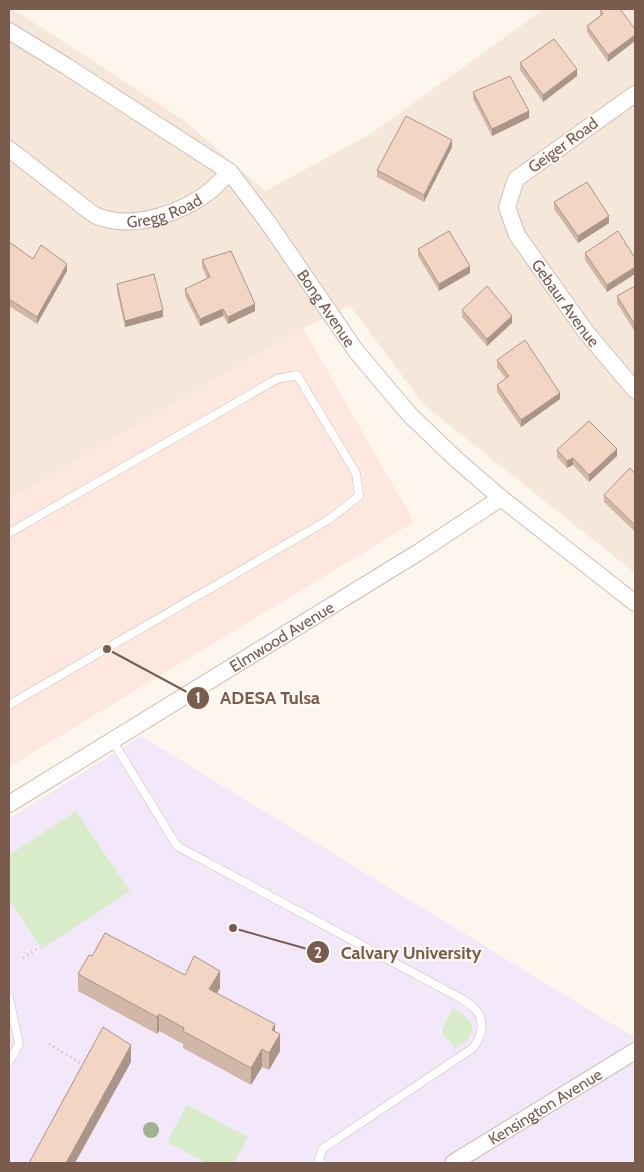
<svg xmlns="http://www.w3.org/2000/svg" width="644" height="1172" font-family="Cabin,sans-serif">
<rect width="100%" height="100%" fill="#fdf6ec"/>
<path fill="#f5e8da" d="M9 9H13L185 121 265 191 369 135 544 9H635V573L424 405 350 306 303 328 9 500Z"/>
<path fill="#fde8e0" d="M303 328 414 522 9 767V500Z"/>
<path fill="#f3e8fa" d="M141 736 635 1038V1163H9V819Z"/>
<path fill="#d8ecc9" d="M76 811 130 891 42 949 9 899V855Z
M453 1008C458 1011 463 1014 467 1018 481 1030 465 1043 455 1049L442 1032 445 1023Z
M187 1105 248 1137 234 1163H207L167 1142Z"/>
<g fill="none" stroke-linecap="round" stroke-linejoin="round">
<g stroke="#d1beb0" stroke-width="9">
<path id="lane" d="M9 533 277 379 297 375 356 473 359 496 328 520 9 705
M112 740 177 846 462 999C467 1002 472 1006 476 1010 486 1022 481 1037 473 1048L322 1149 319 1160 321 1163
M9 998 19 1044 9 1062"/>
</g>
<g stroke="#d1beb0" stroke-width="18">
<g id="street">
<path id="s1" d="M9 31 66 66 230 172 269 224 356 351 409 414 458 461 501 498 635 603"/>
<path id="s2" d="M635 94 516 179 507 207 517 235 586 332 635 390"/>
<path id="s3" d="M9 149 89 211C93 214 98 217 103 218 137 229 183 212 210 191 217 185 223 178 230 172"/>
<path id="s4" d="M9 804 419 552 501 498"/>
<path id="s5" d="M453 1163 635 1051"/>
</g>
</g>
<path stroke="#d9b8a5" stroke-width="3" stroke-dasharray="1 4" stroke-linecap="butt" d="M23 958 40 947
M49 1044 82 1064"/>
<use href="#lane" stroke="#fff" stroke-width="8"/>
<use href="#street" stroke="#fff" stroke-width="16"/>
</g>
<circle fill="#a0b28e" cx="151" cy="1130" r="8"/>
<path fill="#d1b7a8" d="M600 9H620L608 62 587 32V26L600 16Z
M520 63 577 76 543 102 520 70Z
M473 92 529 118 492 136 473 99Z
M452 147 424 202 377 177V170Z
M554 202 609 223 578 243 554 209Z
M618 231 607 292 585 260V253Z
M9 242 33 259 67 271 37 324 9 306Z
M418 249 470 273 439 291 418 256Z
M202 260 255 311 228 324 223 316 200 326 185 296V289L207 278 202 267Z
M117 284 163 317 125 327 117 291Z
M635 286V332L617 303V296Z
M462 310 512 323 487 346 462 317Z
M497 360 560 399 521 427 497 392V385L506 379 497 367Z
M557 450 617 456 589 482 573 465 567 468 557 457Z
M635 474 634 531 604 502V495Z
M92 956 185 975 220 988 217 993 275 1032 280 1051 269 1070 262 1067 251 1085 183 1048V1044L159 1031 157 1034 78 991V974Z"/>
<path fill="#aa9588" d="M635 35V41L608 62V55Z
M577 69V76L543 102V95Z
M529 111V118L492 136V129Z
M452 140V147L424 202V195Z
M609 216V223L578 243V236Z
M67 264V271L37 324V317Z
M470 266V273L439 291V284Z
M635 267V274L607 292V285Z
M255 304V311L228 324V317Z
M223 309V316L200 326V319Z
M163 310V317L125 327V321Z
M512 316V323L487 346V339Z
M560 393V399L521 427V420Z
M617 449V456L589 482V475Z
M573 458V465L567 468V461Z
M220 971V988L209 1006V989Z
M159 1014V1031L157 1034V1017Z
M275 1024V1041L280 1034V1051L269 1070V1053L272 1030Z
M131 1045V1062L75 1163H66Z
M262 1049V1067L251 1085V1068Z"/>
<path fill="#f3d5c3" stroke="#aa9588" d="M600 9H620L635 29V35L608 55 587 26 603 14Z
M554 39 577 69 543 95 520 63Z
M510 76 529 111 492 129 473 92Z
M406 116 452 140 424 195 377 170Z
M587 182 609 216 578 236 554 202Z
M449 231 470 266 439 284 418 249Z
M618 231 635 258V267L607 285 585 253Z
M9 242 33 259 41 245 67 264 37 317 9 299Z
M231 251 255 304 228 317 223 309 200 319 185 289 210 277 202 260Z
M154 274 163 310 125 321 117 284Z
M487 286 512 316 487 339 462 310Z
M635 286V325L617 296Z
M525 340 560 393 521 420 497 385 509 376 497 360Z
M589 421 617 449 589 475 573 458 567 461 557 450Z
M630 468 635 474V523L634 524 604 495Z
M105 933 185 975 194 956 220 971 209 989 275 1024 272 1030 280 1034 269 1053 262 1049 251 1068 183 1031 184 1028 159 1014 157 1017 78 974 89 955 92 956Z
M103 1027 131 1045 66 1163H29Z"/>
<g text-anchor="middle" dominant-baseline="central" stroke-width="4.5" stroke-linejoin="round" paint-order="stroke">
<g font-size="16" fill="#7a5c4d" stroke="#fffaf3">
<text transform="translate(563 145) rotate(-36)">Geiger Road</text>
<text stroke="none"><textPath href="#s3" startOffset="180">Gregg Road</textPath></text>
<text stroke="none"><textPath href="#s2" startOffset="289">Gebaur Avenue</textPath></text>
<text stroke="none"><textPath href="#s1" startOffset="429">Bong Avenue</textPath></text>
<text stroke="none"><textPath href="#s4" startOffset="320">Elmwood Avenue</textPath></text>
<text stroke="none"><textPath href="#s5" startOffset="108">Kensington Avenue</textPath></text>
</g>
</g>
<path fill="none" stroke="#7a5c4d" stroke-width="2" d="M107 649L198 698M233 928L318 952"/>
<g fill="#7a5c4d" stroke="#fffaf3" stroke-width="2">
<circle cx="107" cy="649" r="5"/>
<circle cx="233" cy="928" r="5"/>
<circle cx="198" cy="698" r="12"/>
<circle cx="318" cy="952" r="12"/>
</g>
<g font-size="15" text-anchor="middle" font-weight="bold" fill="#fff">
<text x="198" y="703">1</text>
<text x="318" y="958">2</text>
</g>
<g font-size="18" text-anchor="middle" font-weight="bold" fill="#7a5c4d" stroke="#fffaf3" stroke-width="4.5" stroke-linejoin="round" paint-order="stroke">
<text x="270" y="704">ADESA Tulsa</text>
<text x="411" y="959">Calvary University</text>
</g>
<rect width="644" height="1172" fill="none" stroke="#7a5c4d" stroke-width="20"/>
</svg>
